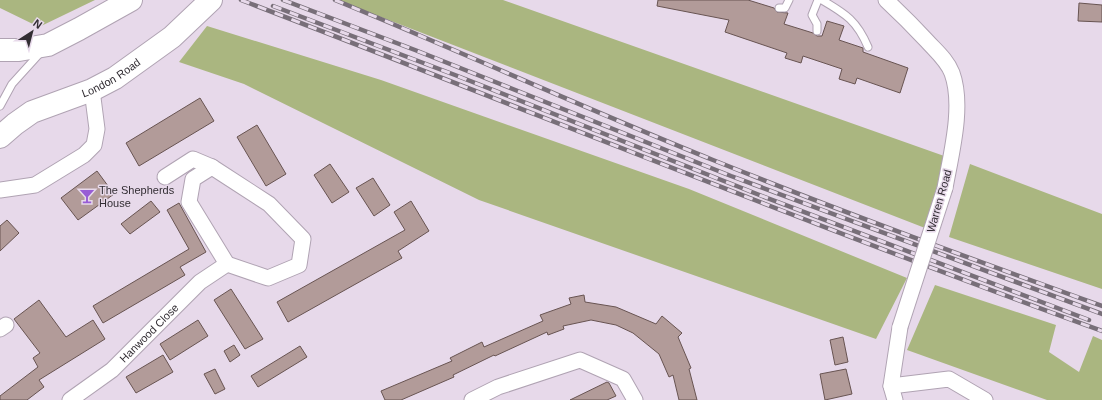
<svg xmlns="http://www.w3.org/2000/svg" width="1102" height="400" font-family="Helvetica,sans-serif">
<rect width="100%" height="100%" fill="#e7d9ea"/>
<path fill="#aab680" d="M0 0H95L39 27 0 8Z
M337 0H503L947 157 925 228Z
M207 26 381 80 689 189 907 278 876 339 479 200 244 84 179 62Z
M970 164 1102 214V289L949 237Z
M935 285 1056 325 1049 352 1079 372 1093 336 1102 340V400H1047L907 350Z"/>
<path fill="#b29b99" stroke="#685452" d="M658 0H748L774 8 777 12 788 13 784 24 813 33 817 36H822L827 21 844 26 839 40 863 48V52L908 68 900 93 857 78 855 84 839 79 842 69 803 56 801 63 785 58 787 53 725 32 729 20 657 6Z
M1079 3 1102 5V22L1078 21Z
M200 98 214 121 139 166 126 143Z
M257 125 286 174 266 186 237 137Z
M330 164 349 192 332 203 314 175Z
M97 171 114 194 78 220 61 198Z
M373 178 390 205 374 216 356 188Z
M151 201 160 212 130 234 121 224Z
M411 201 429 231 398 251 402 258 288 322 277 302 405 230 394 212Z
M179 203 206 252 180 267 185 275 103 323 93 306 189 249 167 210Z
M7 220 19 233 0 251V226Z
M231 289 263 339 245 349 214 300Z
M584 295 585 302 616 307 656 324 662 316 682 333 678 337 691 368 689 369 697 400H679L673 375 669 377 659 354 633 333 616 325 591 320 563 326 564 329 548 335 547 332 495 356 494 355 453 375 454 377 401 400H385L381 391 452 361 450 358 482 342 484 347 543 321 540 315 571 304 569 298Z
M39 300 66 337 93 320 105 339 39 380 44 387 27 400H0V396L38 367 33 358 40 353 14 319Z
M198 320 208 336 170 360 160 344Z
M843 337 848 362 835 365 830 340Z
M234 345 240 355 230 362 224 351Z
M300 346 307 357 258 387 251 376Z
M163 355 173 372 136 393 126 377Z
M215 369 225 389 215 394 204 374Z
M846 369 852 394 825 400 820 374Z
M607 382 609 383 616 396 607 400H570Z"/>
<g fill="none" stroke-linecap="round" stroke-linejoin="round">
<g stroke="#b0a3b3" stroke-width="9">
<path id="lane" d="M822 0C846 14 857 21 868 47
M779 8H785L789 0
M817 31V24L812 15 818 0
M0 106 12 84 41 52"/>
</g>
<g stroke="#b0a3b3" stroke-width="17">
<g id="street">
<path d="M886 0C900 13 914 27 927 41 936 51 947 60 952 73 964 106 951 154 945 188"/>
<path d="M212 167 269 204 303 239 299 265 268 278 227 264 189 202 193 179Z"/>
<path d="M165 177 193 159 212 167"/>
<path d="M0 190 35 185 84 155 94 145 97 129 92 90"/>
<path d="M0 329 6 325"/>
<path d="M891 386 949 379 985 400"/>
<path id="s1" d="M70 400 112 370 200 282 227 264"/>
<path d="M472 400 498 387 580 360 623 379 635 400"/>
<path d="M895 400 891 386 900 327"/>
</g>
</g>
<g stroke="#b0a3b3" stroke-width="24">
<g id="primary">
<path d="M0 50H19L48 45 79 29 131 0"/>
<path id="s2" d="M0 137 15 124 32 112 92 90 115 78 172 37 211 0"/>
</g>
</g>
<use href="#lane" stroke="#fff" stroke-width="7"/>
<use href="#street" stroke="#fff" stroke-width="15"/>
<use href="#primary" stroke="#fff" stroke-width="22"/>
<g stroke="#786f79" stroke-width="4.5">
<path id="rail" d="M241 0C528 110 813 226 1102 331
M283 0 415 50 731 176 1102 314
M335 0C462 52 586 109 713 160 842 212 972 259 1102 306
M273 6 455 75 762 196 1089 320"/>
</g>
<use href="#rail" stroke="#e7d9ea" stroke-width="3" stroke-dasharray="9" stroke-linecap="butt"/>
<g stroke="#b0a3b3" stroke-width="17" stroke-linecap="butt">
<path id="street-bridge" d="M900 327 945 188"/>
</g>
<use href="#street-bridge" stroke="#fff" stroke-width="15"/>
</g>
<defs>
<g id="bar-bare" transform="scale(1.2)"><path d="M-6-5H6L.8 .8V4.5H3.5V6h-7V4.5H-.8V.8Z" fill="#985dd5" stroke="#e7d9ea" stroke-width="2.5" paint-order="stroke"/></g>
</defs>
<g fill-rule="evenodd">
<use href="#bar-bare" x="87" y="196"/>
</g>
<g text-anchor="middle" dominant-baseline="central" stroke-width="3" stroke-linejoin="round" paint-order="stroke">
<g font-size="11" fill="#322d33" stroke="#e7d9ea">
<text stroke="none"><textPath href="#s2" startOffset="127">London Road</textPath></text>
<text transform="translate(939 201) rotate(-74)">Warren Road</text>
<text stroke="none"><textPath href="#s1" startOffset="104">Hanwood Close</textPath></text>
</g>
<g font-size="11" fill="#322d33" stroke="#e7d9ea" text-anchor="start">
<text x="99" y="190">The Shepherds<tspan x="99" dy="13">House</tspan></text>
</g>
</g>
<g transform="translate(32 32) rotate(36)" stroke="#e7d9ea" stroke-width="3" paint-order="stroke">
<path d="M0-3L7 15L0 10L-7 15Z" fill="#322d33"/>
<text y="-6" font-size="11" font-weight="bold" text-anchor="middle" fill="#322d33">N</text>
</g>
</svg>
